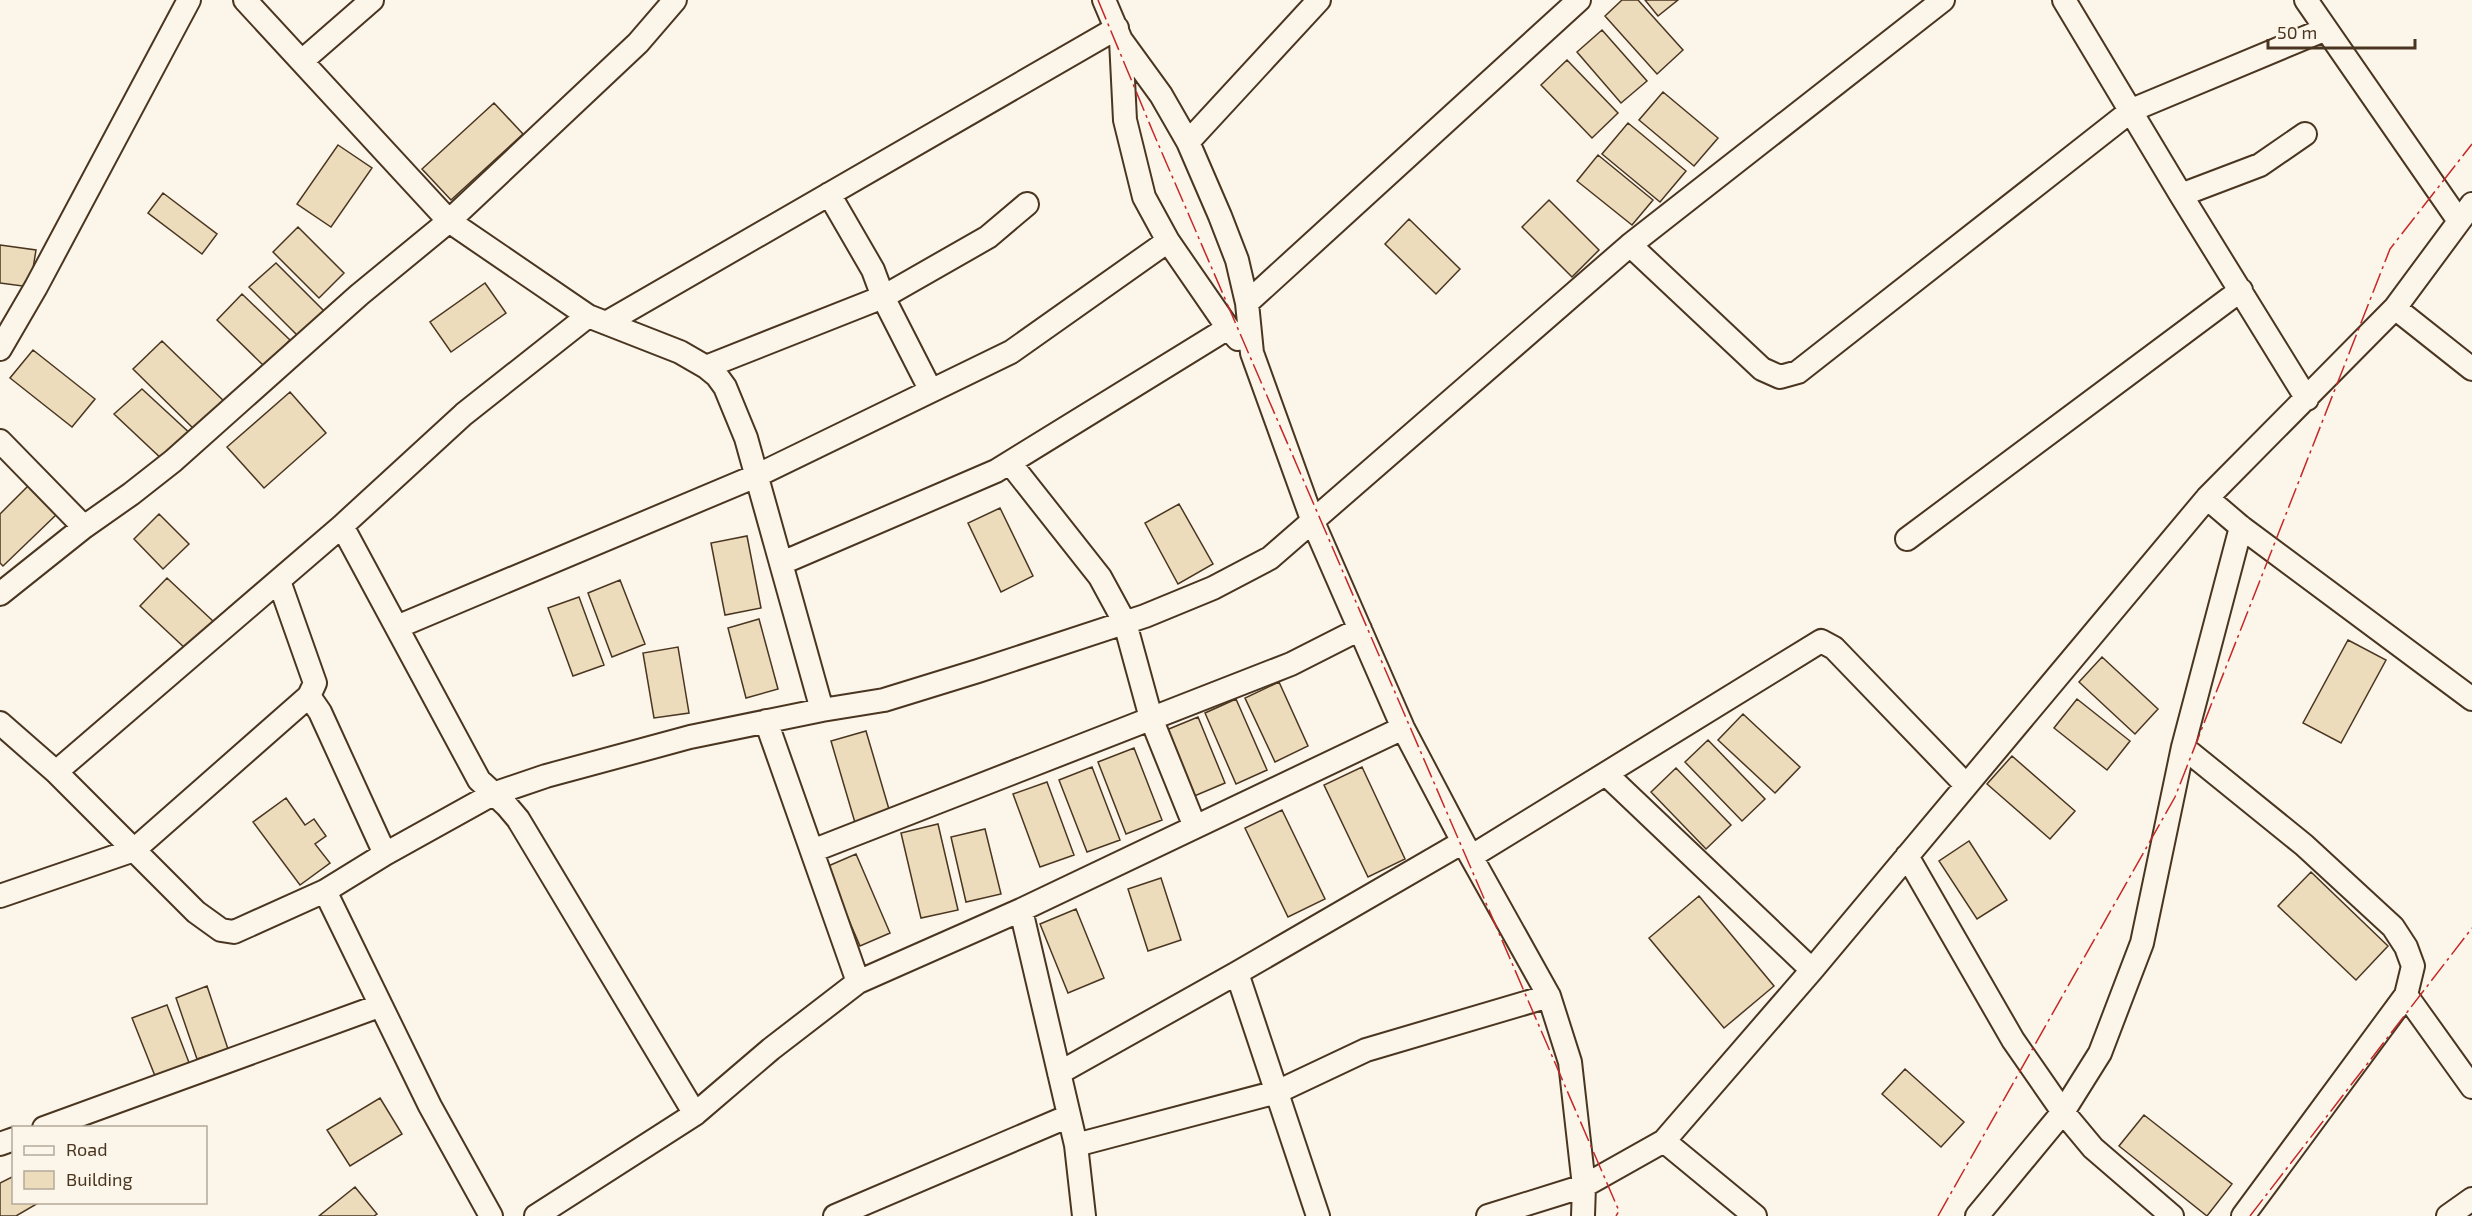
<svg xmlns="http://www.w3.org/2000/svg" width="2472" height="1216" font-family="'Exo 2',sans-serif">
<rect width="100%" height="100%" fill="#fbf6e9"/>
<path fill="#ecdcbc" stroke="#4a3520" stroke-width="1.5" d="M1622 0H1638L1683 50 1657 74 1605 16Z
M1645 0H1678L1658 16Z
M1602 30 1647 81 1621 103 1577 52Z
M1567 60 1618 113 1592 138 1541 85Z
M1663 92 1718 138 1694 166 1639 120Z
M494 103 523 134 451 200 422 169Z
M1628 123 1686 171 1660 202 1602 154Z
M338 145 372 168 331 227 297 204Z
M1598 155 1653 200 1632 225 1577 181Z
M163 193 217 234 202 254 148 213Z
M1549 200 1599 250 1572 277 1522 227Z
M1409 219 1460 269 1436 294 1385 244Z
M298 227 344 273 319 298 273 252Z
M0 245 36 250 30 287 0 283Z
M276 263 324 311 297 335 249 287Z
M485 283 506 313 451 352 430 322Z
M242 294 290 340 264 366 217 320Z
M162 341 229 406 198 433 133 369Z
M33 350 95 399 72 427 10 378Z
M142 389 194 437 164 461 114 414Z
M290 392 326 433 264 488 227 447Z
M29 485 57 514 3 566 0 563V514Z
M1179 504 1213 564 1178 584 1145 523Z
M1000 508 1033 576 1001 592 968 523Z
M159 514 189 544 163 569 134 539Z
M747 536 761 608 725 615 711 543Z
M167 578 214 622 187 650 140 606Z
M620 580 645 644 612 657 588 593Z
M579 597 604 665 573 676 548 608Z
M759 619 778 689 746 698 728 628Z
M2348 640 2386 660 2341 743 2303 723Z
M678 647 689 713 654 718 643 653Z
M2102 657 2158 709 2135 734 2079 682Z
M1279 682 1308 746 1275 762 1245 698Z
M1236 699 1267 770 1236 784 1205 713Z
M2077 699 2130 741 2107 770 2054 728Z
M1743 714 1800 767 1775 793 1718 740Z
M1198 717 1225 783 1192 797 1164 731Z
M866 731 891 816 856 826 831 741Z
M1708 740 1765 799 1742 821 1685 762Z
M1134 748 1162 820 1126 834 1098 762Z
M2012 756 2075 811 2050 839 1987 784Z
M1092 767 1120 840 1087 852 1059 780Z
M1362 767 1405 859 1368 877 1324 785Z
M1676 768 1731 825 1706 849 1651 792Z
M1047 782 1074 855 1040 867 1013 794Z
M286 798 305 825 314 819 326 836 315 844 330 863 300 885 253 822Z
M1282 810 1325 899 1288 917 1245 828Z
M938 824 958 910 921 918 901 833Z
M985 829 1001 894 966 902 951 837Z
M1969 841 2007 900 1977 919 1939 861Z
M856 854 890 933 860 946 826 867Z
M2311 872 2388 946 2356 980 2278 906Z
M1161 878 1181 940 1148 951 1128 889Z
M1699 896 1774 986 1724 1028 1649 938Z
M1076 909 1104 978 1068 993 1040 924Z
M207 986 228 1049 197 1059 176 998Z
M167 1005 193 1073 159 1086 132 1018Z
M1905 1069 1964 1122 1941 1147 1882 1094Z
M380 1098 402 1134 350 1166 327 1130Z
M2144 1115 2232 1184 2207 1216 2119 1146Z
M14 1176V1202H40L16 1216H0V1183Z
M355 1187 377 1214 374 1216H319Z"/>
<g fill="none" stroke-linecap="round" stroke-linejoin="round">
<g stroke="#4a3520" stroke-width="26">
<path id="minor" d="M245 0 449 221 588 316 680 352 706 367 717 376 725 387 746 438 822 710
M1104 0 1121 40 1125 120 1144 197 1168 241 1228 328 1238 339
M2064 0 2181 195 2307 399
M2306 0 2459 221
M1121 40 1161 95 1188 142 1220 216 1237 260 1247 303 1252 353 1313 522 1403 728 1463 842 1549 996 1570 1062 1584 1186 1583 1216
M302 61 372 0
M1188 142 1319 0
M829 194 873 270 883 297 931 391
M2181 195 2260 165 2305 134
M1630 245 1762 369 1780 377 1798 372 2132 110 2326 29
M1247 303 1579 0
M2395 308 2472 369
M606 323 1117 28
M0 349 36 287 189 0
M706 367 883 297 988 237 1027 204
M0 441 84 527
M1010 463 1100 577 1125 623 1151 718 1195 827
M2207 498 2241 527 2472 699
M342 526 479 780 507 806 518 819 695 1114
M1907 539 2241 290
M782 563 996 471 1228 328
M0 594 84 527 131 494 173 461 359 295 449 221 638 43 675 0
M397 627 756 476 1011 352 1168 241
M309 696 320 712 385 854
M766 721 858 982
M0 723 56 772 196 912 221 930 234 932 325 891 385 854 493 794 546 776 690 737 822 710 884 700 978 671 1145 616 1213 588 1270 558 1630 245 1943 0
M2183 747 2304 845 2393 927 2406 947 2413 966 2406 995 2243 1216
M56 772 342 526 464 414 588 316
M1606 774 1812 970
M812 851 1291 664 1360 629
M1472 856 1821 641 1834 648 1966 785
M1907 856 2013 1040 2063 1112 2093 1148 2172 1216
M325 891 430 1106 491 1216
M0 896 134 850 309 696 315 683 279 581
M1021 910 1076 1145 1084 1216
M1237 973 1318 1216
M2406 995 2472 1087
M1059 1073 1237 973 1463 842
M44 1128 379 1006
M1664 1141 1755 1216
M0 1144 14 1139
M1076 1145 1277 1092 1366 1050 1549 996
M536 1216 695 1114 771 1049 858 982 1021 910 1403 728
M835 1216 1069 1116
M1488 1216 1584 1186 1664 1141 1812 970 2207 498 2395 308 2472 204
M1977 1216 2063 1112 2100 1053 2142 943 2183 747 2241 527
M2448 1216 2472 1199"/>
</g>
<use href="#minor" stroke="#fbf6e9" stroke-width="22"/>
<path stroke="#c62828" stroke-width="1.5" stroke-dasharray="21 4.5 3 4.5" stroke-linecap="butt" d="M1098 0 1153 132 1619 1211 1616 1216
M1938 1216 2175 797 2390 249 2472 144
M2250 1216 2472 928"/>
</g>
<rect x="12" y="1126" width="195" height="78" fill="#fbf6e9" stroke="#b4a999" stroke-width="1.5"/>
<rect x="24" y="1146" width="30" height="9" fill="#fbf6e9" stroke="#b4a999" stroke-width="1.5"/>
<text x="66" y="1156" font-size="18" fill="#4a3520">Road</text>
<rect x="24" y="1171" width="30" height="18" fill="#ecdcbc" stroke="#b4a999" stroke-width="1.5"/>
<text x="66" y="1186" font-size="18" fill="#4a3520">Building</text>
<path d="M2268 39v9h147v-9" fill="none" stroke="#4a3520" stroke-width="3"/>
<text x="2277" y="39" font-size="18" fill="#4a3520" stroke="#fbf6e9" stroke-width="4.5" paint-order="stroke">50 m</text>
</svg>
